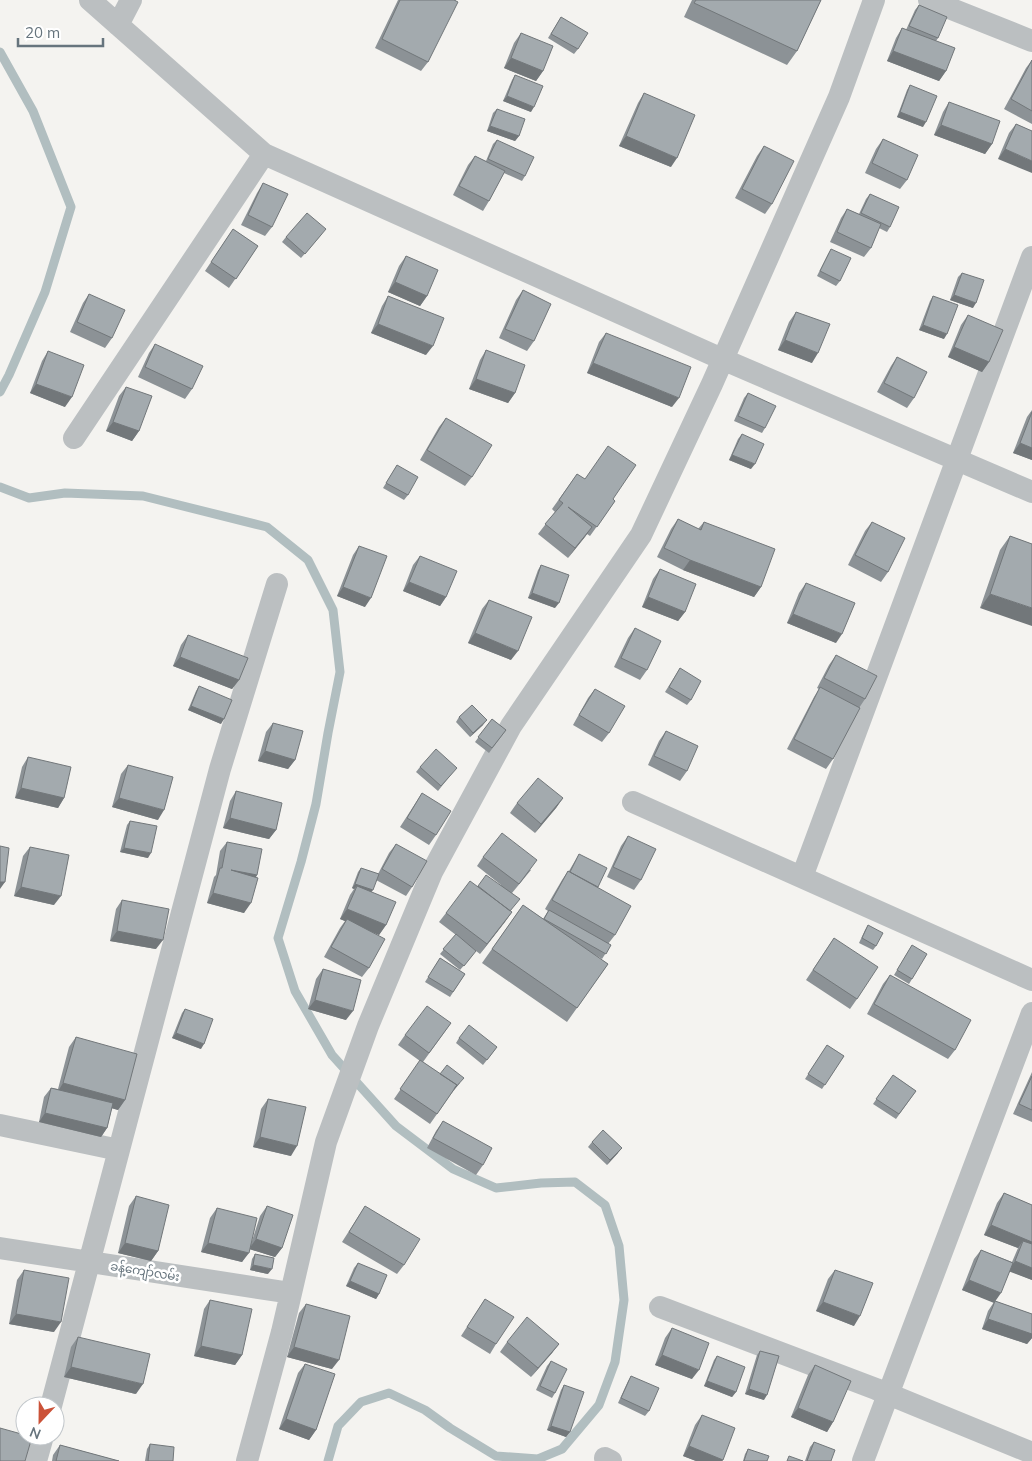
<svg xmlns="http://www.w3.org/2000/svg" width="1032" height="1461" font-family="Mulish,'Noto Sans Myanmar',sans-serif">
<rect width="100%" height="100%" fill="#f4f3f0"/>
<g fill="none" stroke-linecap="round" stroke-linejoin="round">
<path stroke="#b1bec0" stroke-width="9" d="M0 52 33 111 71 207 45 292 9 375 0 392
M0 487 29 498 65 493 143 496 267 527 308 560 333 610 340 672 328 733 316 804 301 862 278 938 295 991 332 1055 396 1126 453 1169 496 1188 541 1183 575 1182 605 1205 619 1246 624 1300 615 1362 599 1405 562 1449 538 1459 496 1456 450 1428 425 1410 389 1393 361 1402 338 1426 328 1461"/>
<path stroke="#bbbfc1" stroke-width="22" d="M90 0 264 154 722 359 1032 492
M929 0 1032 41
M118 25 131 0
M74 438 264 154
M633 802 1032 980
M802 877 1032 257
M0 1125 119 1150 220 769 277 584
M0 1248 291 1293
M660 1307 876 1389 1032 1453
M51 1406 119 1150
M605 1458 611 1461
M36 1461 43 1436
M247 1461 282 1332 326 1142 368 1026 432 872 511 726 641 535 712 384 839 97 874 0
M863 1461 1032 1013"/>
</g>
<path fill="#8c9296" d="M398 0H456L428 62 421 71 375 48Z
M692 0H821L797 51 787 65 684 17Z
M919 5 938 38 936 41 946 71 939 81 887 61 896 38 902 28 906 30 915 10Z
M561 17 578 49 574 54 548 38Z
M521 33 543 71 536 81 504 68 514 43Z
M1032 60V124L1004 109 1026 68Z
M515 75 531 112 503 101 512 80Z
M910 85 923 127 897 117 907 90Z
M644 93 671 167 619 146 638 103Z
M949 102 992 144 985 154 934 135 943 112Z
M497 109 519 136 515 141 487 131 493 113Z
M1016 124 1032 131 998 159 1009 133Z
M883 139 907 180 900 189 865 173 876 149Z
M497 140 525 176 522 181 504 173 489 201 483 211 453 195 468 165 475 156 486 161 493 144Z
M764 146 772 204 765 214 735 198 757 156Z
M263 183 272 227 265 236 241 225 257 193Z
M870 194 890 227 887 232 879 228 871 248 864 257 830 242 841 218 847 209 859 214 866 199Z
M233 229 258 246 229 288 205 271Z
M322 234 301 258 282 242 286 237Z
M831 249 840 281 836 286 817 276 828 254Z
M406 256 427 296 420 306 388 292 399 266Z
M962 273 973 308 950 300 958 277Z
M523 290 534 341 527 351 499 338 516 300Z
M89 294 112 338 105 348 70 332 83 303Z
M388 296 426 355 371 333 382 306Z
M933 296 944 339 919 330 930 301Z
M796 312 812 363 778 350 789 322Z
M968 315 989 362 982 372 948 357 961 325Z
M606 333 672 407 587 373 599 342Z
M155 344 192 389 185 399 138 377 149 353Z
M486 350 515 393 508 403 469 389 480 360Z
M48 351 65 407 30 393 42 361Z
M897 357 914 398 907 408 877 392 891 366Z
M126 387 139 431 132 441 106 431 119 396Z
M748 393 765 428 762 433 734 421 744 398Z
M1032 410V460L1013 453 1027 417Z
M446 418 472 477 465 486 420 460 439 427Z
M742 434 751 469 729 460 738 439Z
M397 465 408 495 404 500 383 488Z
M577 474 615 501 590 536 587 534 568 558 538 534 555 512 552 509Z
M678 519 698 529 704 522 761 587 754 597 683 570 657 557 671 529Z
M872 522 888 572 881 582 848 565 865 531Z
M1010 536 1032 544 980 608 1000 550Z
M359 546 365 607 337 596 353 555Z
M420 556 446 597 440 606 403 591 413 565Z
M541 565 555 608 528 598 538 570Z
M660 569 685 612 678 621 642 607 653 579Z
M806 583 836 643 787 623 799 593Z
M489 600 511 660 468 643 482 609Z
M635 628 647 670 640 680 614 667 628 638Z
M188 635 239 680 232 689 173 666 181 645Z
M836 655 865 699 859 708 833 759 826 769 787 749 814 697 819 689 817 688 829 665Z
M680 668 691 700 687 705 665 692Z
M199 686 221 724 188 710 196 691Z
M595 689 609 733 602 742 573 725 588 698Z
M459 717 483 725 470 737 456 722Z
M492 719 506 730 489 753 475 742Z
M273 723 295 760 288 769 258 761 266 732Z
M666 731 687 771 680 781 648 765 659 741Z
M28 757 64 798 58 808 15 798 22 767Z
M128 765 158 820 112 807 121 774Z
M420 767 453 772 438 791 416 772Z
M236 791 276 830 269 839 223 828 230 801Z
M422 793 436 835 429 845 400 827Z
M563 798 556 808 535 833 510 813 517 803Z
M130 821 148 858 120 852 127 825Z
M628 836 641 880 634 890 607 877 621 846Z
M227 842 257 875 256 877 244 913 207 903 214 877 216 875 220 851Z
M396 844 412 887 406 896 376 880 371 892 386 925 379 935 367 930 369 968 362 977 324 957 340 928 345 921 340 919 350 895 354 889 352 888 358 872 361 868 378 874 389 853Z
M30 847 54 905 14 896 23 856Z
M579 854 598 887 615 935 608 944 611 945 602 959 592 953 608 964 567 1022 482 963 523 905 543 919 548 911 545 909 562 880 568 871H569Z
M483 857 531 870 512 893 510 911 512 912 480 954 463 941 472 956 460 970 440 954 456 935 439 922 446 913 478 886 501 885 477 866Z
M122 900 156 949 110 941 116 909Z
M868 925 876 946 873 950 859 943 865 930Z
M834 938 857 999 850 1009 806 980Z
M912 945V979L909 984 894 975Z
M440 958 465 974 450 997 425 982Z
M323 969 346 1020 308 1009 316 979Z
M890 975 955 1050 948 1059 867 1014 883 984Z
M185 1009 201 1049 172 1038 182 1013Z
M451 1023 423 1062 440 1074 460 1083 451 1094 430 1124 394 1099 420 1061 398 1045 405 1035Z
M76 1037 125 1100 118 1110 112 1108 107 1128 101 1137 39 1122 44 1097 51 1088 58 1089 69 1047Z
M459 1038 497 1047 483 1065 456 1043Z
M827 1045 844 1056 822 1089 805 1079Z
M1032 1072V1122L1013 1114Z
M893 1075 916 1091 896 1119 873 1104Z
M268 1099 291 1156 253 1147 261 1109Z
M443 1121 483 1165 476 1175 427 1148 436 1131Z
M592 1142 618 1153 607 1165 588 1147Z
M1004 1193 1032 1205V1280L1010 1271 995 1301 1032 1314V1338L1027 1344 982 1329 988 1311 994 1302 962 1290 974 1259 981 1250 1012 1262 1018 1248 984 1235 997 1203Z
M136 1196 158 1251 151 1261 118 1253 129 1206Z
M267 1206 282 1248 275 1257 250 1249 242 1262 201 1252 210 1218 217 1208 251 1244 260 1216Z
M365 1206 404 1265 397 1274 342 1242Z
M255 1254 268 1274 250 1270 252 1259Z
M358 1263 379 1294 376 1299 346 1286 354 1268Z
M24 1270 54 1332 9 1324 17 1280Z
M835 1270 854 1326 816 1311 828 1279Z
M485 1299 496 1344 490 1354 461 1336Z
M210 1300 242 1355 235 1365 194 1356 204 1309Z
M306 1304 332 1369 287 1357 299 1313Z
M672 1328 692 1379 655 1365 665 1338Z
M78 1337 136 1394 64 1377 71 1347Z
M507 1342 559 1344 552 1353 531 1377 500 1352Z
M760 1351 764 1400 745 1394 757 1355Z
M717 1356 736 1392 732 1397 704 1386 714 1360Z
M551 1361 555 1393 552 1398 536 1390 547 1366Z
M305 1364 316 1430 309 1440 279 1429 298 1373Z
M815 1365 833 1422 827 1432 791 1417 808 1375Z
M631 1376 649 1411 645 1416 618 1403 628 1381Z
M564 1385 570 1432 566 1437 547 1430 561 1390Z
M702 1415 723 1460 722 1461H696L683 1456 695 1425Z
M814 1442 831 1461H805L810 1447Z
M150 1444 173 1461H145L147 1449Z
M60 1445 119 1461H52L53 1455Z
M748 1449 767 1461H743L745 1454Z"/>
<path fill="#72777a" d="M893 51 946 71 939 81 887 61Z
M511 58 543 71 536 81 504 68Z
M507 96 534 107 531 112 503 101Z
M900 112 926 122 923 127 897 117Z
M941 125 992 144 985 154 934 135Z
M490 126 519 136 515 141 487 131Z
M626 136 677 158 671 167 619 146Z
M1005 149 1032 161V173L998 159Z
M395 282 427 296 420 306 388 292Z
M954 295 976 303 973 308 950 300Z
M378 324 433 346 426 355 371 333Z
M923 325 947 334 944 339 919 330Z
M785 340 818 353 812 363 778 350Z
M954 347 989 362 982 372 948 357Z
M593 363 679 398 672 407 587 373Z
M476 379 515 393 508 403 469 389Z
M36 384 72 397 65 407 30 393Z
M113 422 139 431 132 441 106 431Z
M1020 443 1032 448V460L1013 453Z
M732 455 755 464 751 469 729 460Z
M592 527 585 537 568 558 575 548Z
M690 560 761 587 754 597 683 570Z
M409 582 446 597 440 606 403 591Z
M343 587 371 598 365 607 337 596Z
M532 593 559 603 555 608 528 598Z
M990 594 1032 608V626L980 608Z
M648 597 685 612 678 621 642 607Z
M793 614 842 634 836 643 787 623Z
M475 633 518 651 511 660 468 643Z
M180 657 239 680 232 689 173 666Z
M191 706 224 719 221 724 188 710Z
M487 720 483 725 470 737 473 733Z
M265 751 295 760 288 769 258 761Z
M21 788 64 798 58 808 15 798Z
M119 798 164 810 158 820 112 807Z
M563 798 556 808 535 833 541 824Z
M230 818 276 830 269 839 223 828Z
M124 848 151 853 148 858 120 852Z
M231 870 257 875 251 885Z
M0 882H5L0 889Z
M355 884 373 890 369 895 357 886 354 889 352 888Z
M21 887 61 896 54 905 14 896Z
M213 893 251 903 244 913 207 903Z
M347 909 386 925 379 935 340 919Z
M512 912 505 922 480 954 487 944Z
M117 931 163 940 156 949 110 941Z
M315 1000 353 1011 346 1020 308 1009Z
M176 1033 204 1044 201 1049 172 1038Z
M63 1083 125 1100 118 1110 57 1093Z
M45 1113 107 1128 101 1137 39 1122Z
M260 1137 297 1146 291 1156 253 1147Z
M622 1148 618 1153 607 1165 610 1160Z
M991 1225 1032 1242V1254L1023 1241 1018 1248 984 1235Z
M256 1239 282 1248 275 1257 249 1249Z
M125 1243 158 1251 151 1261 118 1253Z
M208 1243 249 1253 242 1262 201 1252Z
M1015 1261 1032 1268V1280L1008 1271Z
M253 1265 272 1269 268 1274 250 1270Z
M969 1280 1001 1293 994 1303 962 1290Z
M350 1281 379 1294 376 1299 346 1286Z
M823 1302 860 1316 854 1326 816 1311Z
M16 1314 61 1322 54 1332 9 1324Z
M988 1319 1032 1334V1338L1027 1344 982 1329Z
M559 1344 552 1353 531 1377 538 1368Z
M201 1346 242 1355 235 1365 194 1356Z
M294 1347 339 1360 332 1369 287 1357Z
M662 1355 699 1370 692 1379 655 1365Z
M71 1367 143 1384 136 1394 64 1377Z
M707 1381 736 1392 732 1397 704 1386Z
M749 1389 767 1395 764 1400 745 1394Z
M798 1408 833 1422 827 1432 791 1417Z
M286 1419 316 1430 309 1440 279 1429Z
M551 1426 570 1432 566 1437 547 1430Z
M689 1446 723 1460 722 1461H696L683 1456Z"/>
<path fill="#a3aaae" stroke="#72777a" d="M400 0H454L458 2 428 62 382 39Z
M696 0H821L797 51 694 3Z
M919 5 947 17 938 38 909 26Z
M561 17 588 33 578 49 551 34Z
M902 28 955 48 946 71 893 51Z
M521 33 553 46 543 71 511 58Z
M1032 60V111L1011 99Z
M515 75 543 86 534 107 507 96Z
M910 85 937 96 926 122 900 112Z
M644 93 695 115 677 158 626 136Z
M949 102 1000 121 992 144 941 125Z
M497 109 525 119 519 136 490 126Z
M1016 124 1032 131V161L1005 149Z
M883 139 918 155 907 180 872 163Z
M497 140 534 157 525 176 488 159Z
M764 146 794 161 772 204 742 189Z
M475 156 505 171 489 201 459 186Z
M263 183 288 194 272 227 248 215Z
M870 194 899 207 890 227 861 213Z
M847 209 881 224 871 248 837 232Z
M307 213 326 229 305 254 286 237Z
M233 229 258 246 236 279 211 262Z
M831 249 851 258 840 281 820 271Z
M406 256 438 270 427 296 395 282Z
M962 273 984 280 976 303 954 295Z
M523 290 551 304 534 341 505 329Z
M89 294 125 310 112 338 77 322Z
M388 296 444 318 433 346 378 324Z
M933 296 958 305 947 334 923 325Z
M796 312 830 324 818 353 785 340Z
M968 315 1003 330 989 362 954 347Z
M606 333 691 367 679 398 593 363Z
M155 344 203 366 192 389 145 367Z
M486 350 525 365 515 393 476 379Z
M48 351 84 365 72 397 36 384Z
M897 357 927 372 914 398 884 383Z
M126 387 152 396 139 431 113 422Z
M748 393 776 406 765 428 738 416Z
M1032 412V448L1020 443Z
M446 418 492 445 472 477 427 450Z
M742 434 764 444 755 464 732 455Z
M608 446 636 465 613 499 615 501 597 527 568 507 592 527 575 548 545 524 563 503 559 500 577 474 585 479Z
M397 465 418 477 408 495 386 483Z
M678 519 701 530 704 522 775 549 761 587 690 560 664 548Z
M872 522 905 538 888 572 855 555Z
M1010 536 1032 544V608L990 594Z
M359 546 387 556 371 598 343 587Z
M420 556 457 571 446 597 409 582Z
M541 565 569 575 559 603 532 593Z
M660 569 696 584 685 612 648 597Z
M806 583 855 603 842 634 793 614Z
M489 600 532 617 518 651 475 633Z
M635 628 661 641 647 670 621 658Z
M188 635 248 658 239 680 180 657Z
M836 655 877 676 865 699 824 678Z
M680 668 701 681 691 700 669 687Z
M199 686 232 700 224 719 191 706Z
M820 687 860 708 833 759 794 739Z
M595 689 625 706 609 733 579 715Z
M472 705 487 720 473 733 459 717Z
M492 719 506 730 492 748 478 737Z
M273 723 303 731 295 760 265 751Z
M666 731 698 746 687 771 654 756Z
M436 749 457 768 441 786 420 767Z
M28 757 71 767 64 798 21 788Z
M128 765 173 777 164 810 119 798Z
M538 778 563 798 541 824 517 803Z
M236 791 282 803 276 830 230 818Z
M422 793 451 811 436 835 407 818Z
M130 821 157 826 151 853 124 848Z
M502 833 537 860 519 884 483 857Z
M628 836 656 849 641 880 613 867Z
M227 842 262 849 257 875 231 870 258 878 251 903 213 893 220 868H222Z
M396 844 427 861 412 887 382 869Z
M0 846 9 848 5 882H0Z
M30 847 69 855 61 896 21 887Z
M579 854 607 868 598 887 570 872Z
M361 868 379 874 373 890 355 884Z
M568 871 631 906 615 935 552 900Z
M486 875 520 899 510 911 478 886Z
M470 881 512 912 487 944 446 913Z
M357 886 396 902 386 925 347 909Z
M122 900 169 909 163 940 117 931Z
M523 905 608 964 577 1008 492 949Z
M549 910 611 945 606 954 544 919Z
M347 919 385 939 369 968 331 947Z
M868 925 883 933 876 946 862 938Z
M456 934 476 951 464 966 443 949Z
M834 938 878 967 857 999 813 970Z
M912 945 927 954 912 979 897 970Z
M440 958 465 974 453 992 428 977Z
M323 969 361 980 353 1011 315 1000Z
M890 975 971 1020 955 1050 874 1004Z
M427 1006 451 1023 429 1053 405 1035Z
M185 1009 213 1019 204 1044 176 1033Z
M469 1025 497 1047 487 1060 459 1038Z
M76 1037 137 1054 125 1100 63 1083Z
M827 1045 844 1056 825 1085 808 1074Z
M420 1060 457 1085 437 1114 400 1089Z
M447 1065 464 1078 454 1089 457 1085 440 1074Z
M893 1075 916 1091 899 1114 876 1099Z
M1032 1076V1110L1019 1104Z
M51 1088 113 1103 107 1128 45 1113Z
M268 1099 306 1107 297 1146 260 1137Z
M443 1121 492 1148 483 1165 433 1138Z
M603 1130 622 1148 610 1160 592 1142Z
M1004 1193 1032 1205V1242L991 1225Z
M136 1196 169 1205 158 1251 125 1243Z
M267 1206 293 1215 282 1248 256 1239Z
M365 1206 420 1239 404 1265 349 1232Z
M217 1208 257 1218 249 1253 208 1243Z
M1023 1241 1032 1244V1268L1015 1261Z
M981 1250 1013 1263 1001 1293 969 1280Z
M255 1254 274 1258 272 1269 253 1265Z
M358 1263 387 1275 379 1294 350 1281Z
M24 1270 69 1278 61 1322 16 1314Z
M835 1270 873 1283 860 1316 823 1302Z
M485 1299 514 1317 496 1344 467 1327Z
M210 1300 252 1309 242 1355 201 1346Z
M995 1301 1032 1314V1334L988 1319Z
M306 1304 350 1316 339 1360 294 1347Z
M527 1317 559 1344 538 1368 507 1342Z
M672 1328 709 1343 699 1370 662 1355Z
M78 1337 150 1354 143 1384 71 1367Z
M760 1351 779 1356 767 1395 749 1389Z
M717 1356 745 1367 736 1392 707 1381Z
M551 1361 567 1369 555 1393 540 1386Z
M305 1364 335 1374 316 1430 286 1419Z
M815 1365 851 1381 833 1422 798 1408Z
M631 1376 659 1388 649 1411 621 1398Z
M564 1385 584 1392 570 1432 551 1426Z
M702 1415 735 1428 723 1460 689 1446Z
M0 1428 25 1435V1436L32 1437 25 1461H0Z
M814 1442 835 1450 831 1461H807Z
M150 1444 174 1447 173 1461H148Z
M60 1445 119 1461H56Z
M748 1449 769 1456 767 1461H744Z
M789 1456 803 1461H787Z"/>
<g text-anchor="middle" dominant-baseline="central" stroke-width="5" stroke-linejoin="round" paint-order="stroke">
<g font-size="12" fill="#66747d" stroke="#fff">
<text transform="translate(145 1271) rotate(9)">ခန့်ကျော်လမ်း</text>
</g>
</g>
<g transform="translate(40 1421) rotate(202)"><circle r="24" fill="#ffffff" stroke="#c2c7cb"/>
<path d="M0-4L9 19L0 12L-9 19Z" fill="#cb5238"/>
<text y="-8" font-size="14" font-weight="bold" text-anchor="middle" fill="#66747d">N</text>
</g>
<path d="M18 38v8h85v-8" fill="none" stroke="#66747d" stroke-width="2.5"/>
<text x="25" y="38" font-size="15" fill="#66747d" stroke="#ffffff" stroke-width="4" paint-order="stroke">20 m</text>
</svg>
